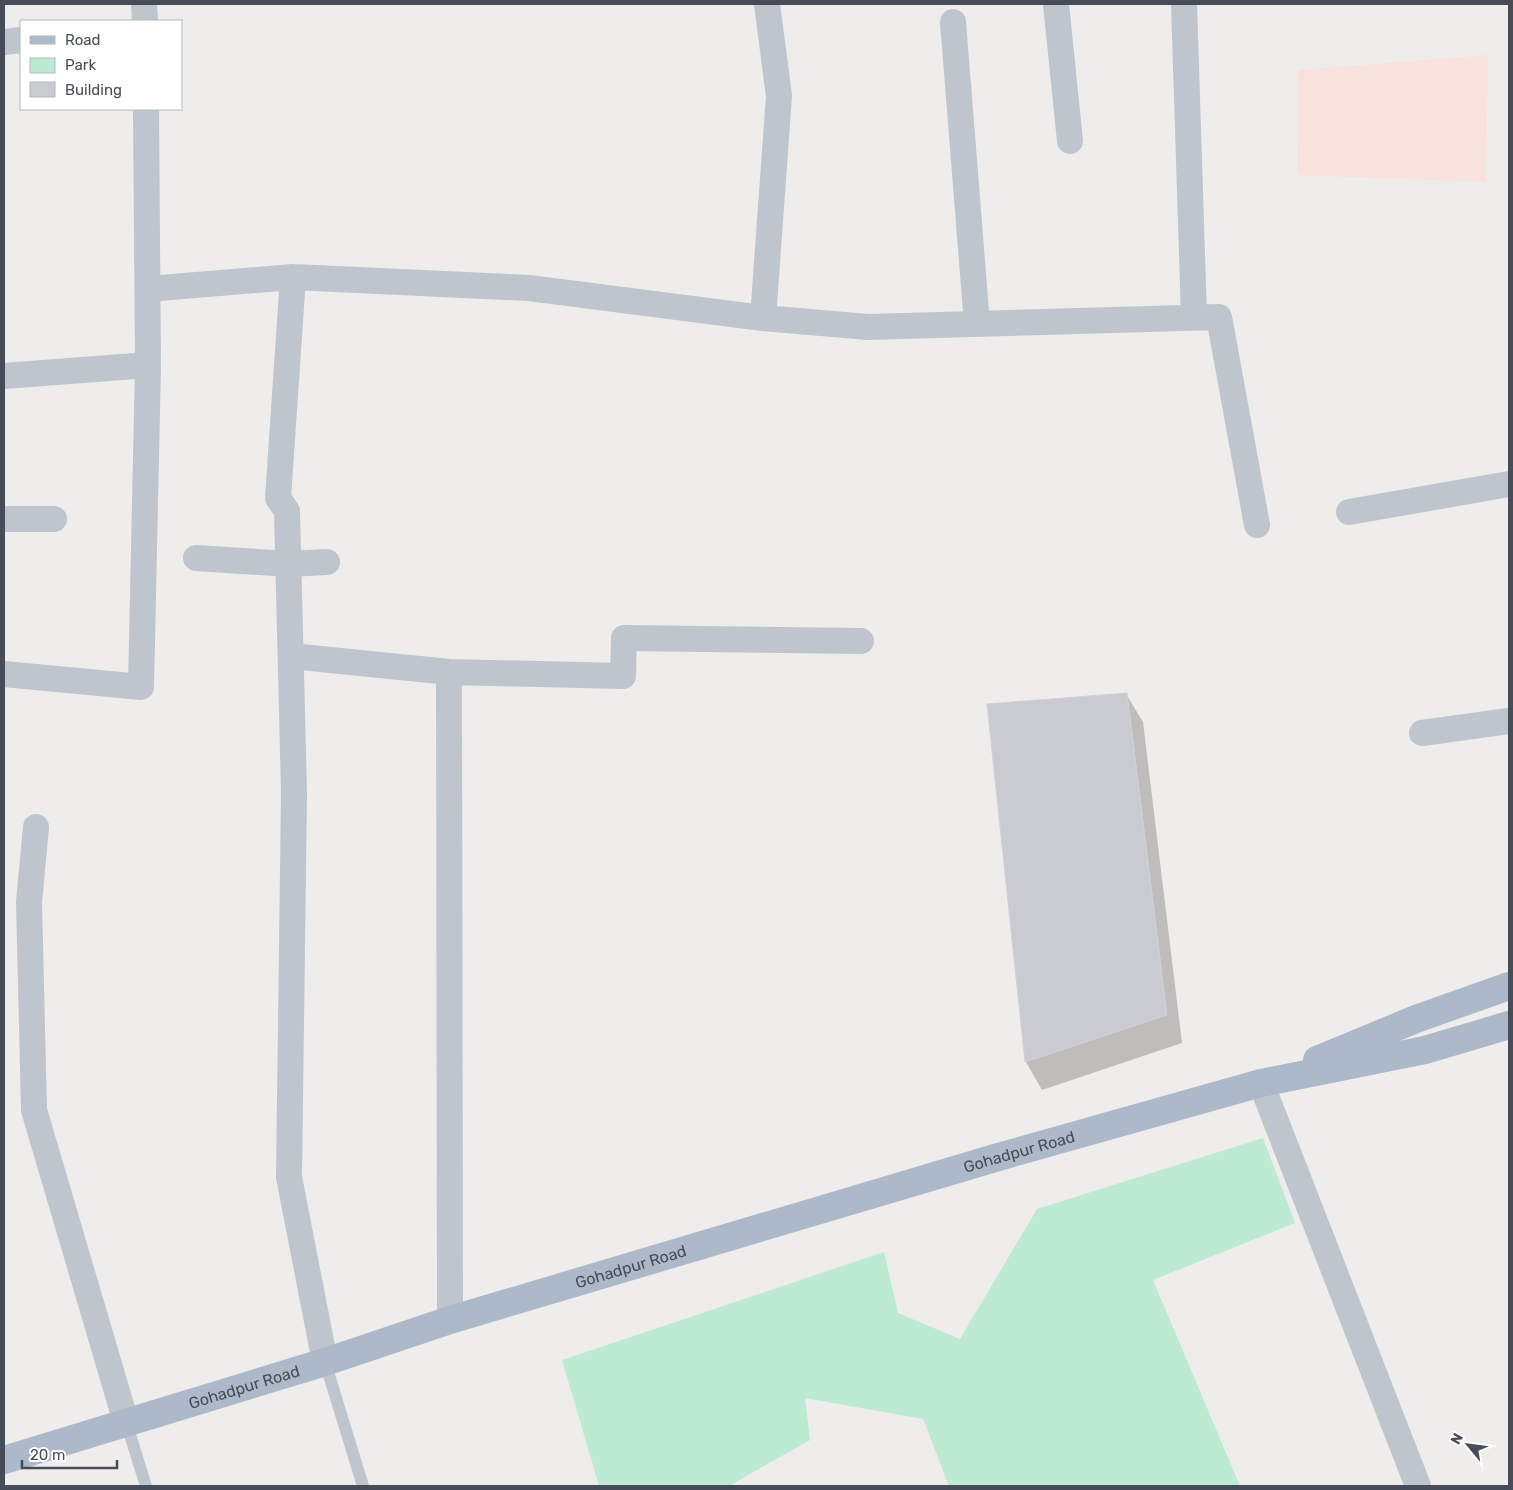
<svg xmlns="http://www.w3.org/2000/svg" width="1513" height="1490" font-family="Rubik,sans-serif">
<rect width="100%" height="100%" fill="#efecec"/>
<path fill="#f8e2dd" d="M1488 55 1486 182 1297 175 1298 70Z"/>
<path fill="#bdead3" d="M1263 1138 1295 1223 1153 1280 1240 1486H949L923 1419 805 1398 810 1440 729 1486H599L562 1360 884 1252 898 1313 960 1339 1037 1209Z"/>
<path fill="#0003" d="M1126 694 1143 722 1182 1043 1042 1090 1026 1062 988 705Z"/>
<path fill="#cacbd1" stroke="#d0d2d7" d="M1127 693 1167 1015 1025 1062 987 704Z"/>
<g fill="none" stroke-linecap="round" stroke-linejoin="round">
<path stroke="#bec5cd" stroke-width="12" d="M325 1362 363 1486
M126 1422 146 1486"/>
<path stroke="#bec5cd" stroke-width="26" d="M144 4 145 21
M1056 4 1070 141
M1184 4 1194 317
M953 22 977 324
M4 42 21 40
M293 277 278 498 287 511 294 793 289 1177 325 1362
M148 289 293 277 529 288 763 318 868 327 1219 317 1257 525
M763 318 779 96 767 4
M4 376 148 365
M1349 512 1509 484
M4 519H54
M196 558 289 564 327 562
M291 656 449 672 623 676 624 638 861 641
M449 672 450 1320
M4 674 141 687 148 365 146 109
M1422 733 1509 721
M36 827 29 902 34 1110 126 1422
M1261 1083 1418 1486"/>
<g stroke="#adb8c9" stroke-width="28">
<path d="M1317 1060 1416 1019 1509 986"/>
<path id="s1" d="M4 1460 325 1362 450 1320 995 1158 1261 1083 1425 1050 1509 1025"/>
</g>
</g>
<g text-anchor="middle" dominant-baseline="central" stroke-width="4" stroke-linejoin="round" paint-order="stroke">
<g font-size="16" fill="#464d58" stroke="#fff">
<text stroke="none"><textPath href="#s1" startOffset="1061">Gohadpur Road</textPath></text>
<text stroke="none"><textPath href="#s1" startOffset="656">Gohadpur Road</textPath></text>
<text stroke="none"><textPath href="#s1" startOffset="251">Gohadpur Road</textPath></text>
</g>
</g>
<rect width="1513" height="1490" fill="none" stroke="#464d58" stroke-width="10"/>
<rect x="20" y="20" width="162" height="90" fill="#ffffff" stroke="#b5b8bc"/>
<rect x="30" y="36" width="25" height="8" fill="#adb8c9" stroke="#b5b8bc"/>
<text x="65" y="45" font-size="15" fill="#464d58">Road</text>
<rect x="30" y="58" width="25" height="15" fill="#bdead3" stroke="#b5b8bc"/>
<text x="65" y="70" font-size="15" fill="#464d58">Park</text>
<rect x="30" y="82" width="25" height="15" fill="#cacbd1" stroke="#b5b8bc"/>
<text x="65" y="95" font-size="15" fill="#464d58">Building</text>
<g transform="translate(1468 1445) rotate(299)" stroke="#ffffff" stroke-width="4" paint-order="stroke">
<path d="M0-4L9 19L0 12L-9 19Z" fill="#464d58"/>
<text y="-8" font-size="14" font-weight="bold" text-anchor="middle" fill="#464d58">N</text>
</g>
<path d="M22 1460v8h95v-8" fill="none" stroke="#464d58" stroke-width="2.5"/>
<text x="30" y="1460" font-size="15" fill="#464d58" stroke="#ffffff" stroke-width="4" paint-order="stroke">20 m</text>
</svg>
